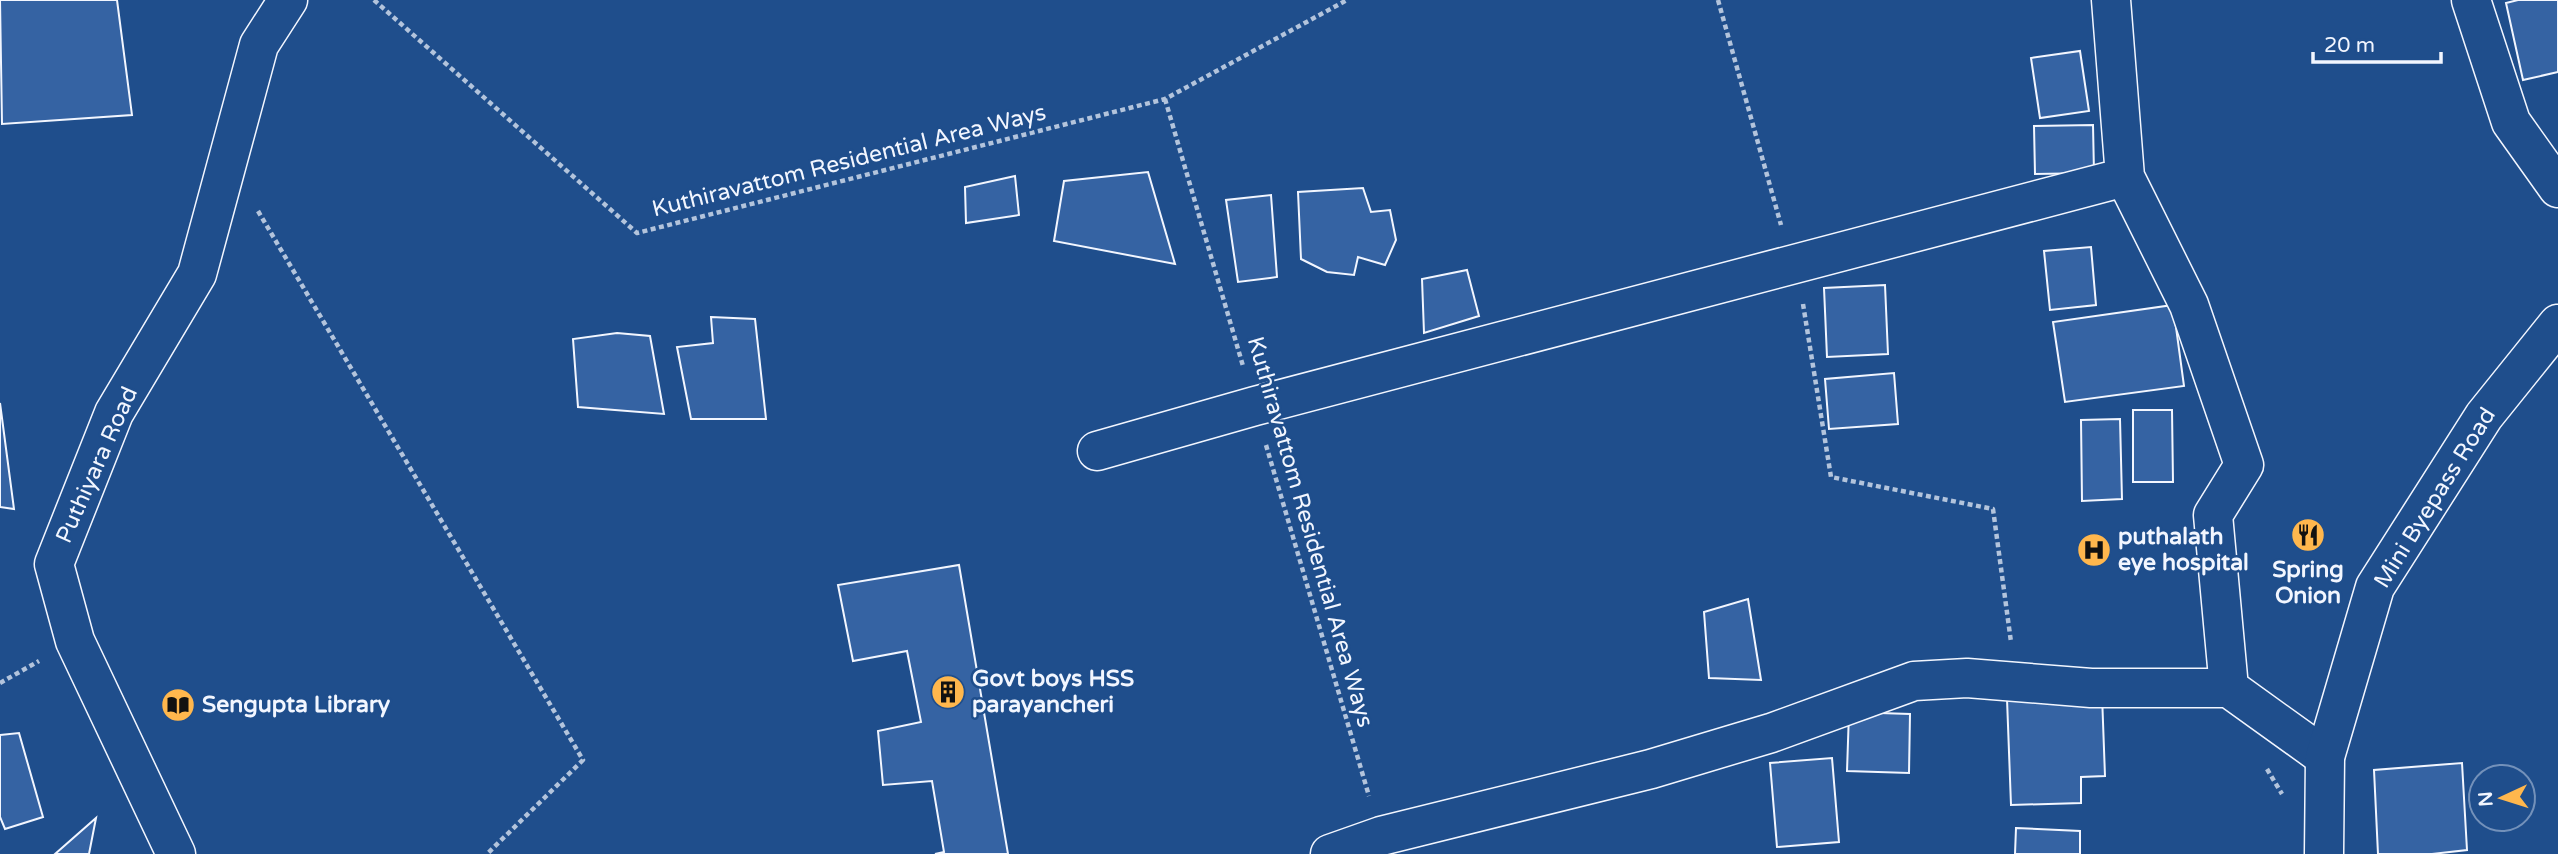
<svg xmlns="http://www.w3.org/2000/svg" width="2558" height="854" font-family="'Varela Round',sans-serif">
<rect width="100%" height="100%" fill="#1f4e8c"/>
<path fill="#3563a3" stroke="#f2f6ff" stroke-width="2" d="M0 0H117L132 115 2 124Z
M2518 0H2558V72L2523 80 2506 3Z
M2080 51 2089 111 2040 118 2031 58Z
M2093 125 2094 173 2035 174 2034 126Z
M1148 172 1175 264 1054 241 1064 181Z
M1015 176 1019 215 966 223 965 187Z
M1363 188 1371 212 1390 210 1396 240 1385 265 1358 257 1354 275 1327 272 1301 259 1298 192Z
M1271 195 1277 277 1238 282 1226 200Z
M2091 247 2096 305 2050 310 2044 251Z
M1467 270 1479 316 1424 333 1422 279Z
M1885 285 1888 354 1827 357 1824 288Z
M2173 305 2184 386 2065 402 2053 322Z
M711 317 755 319 766 419H691L677 347 713 343Z
M617 333 650 336 664 414 578 407 573 339Z
M1894 373 1898 424 1829 429 1825 379Z
M0 403 14 509 0 507Z
M2133 410H2172L2173 482H2133Z
M2120 419 2122 499 2082 501 2081 420Z
M959 565 1008 854H935L944 852 932 781 883 785 878 731 921 722 907 651 853 661 838 585Z
M1748 599 1761 680 1709 678 1704 612Z
M2102 695 2105 776 2081 777V803L2011 805 2007 699Z
M1849 712 1910 714 1909 773 1847 771Z
M19 733 43 817 5 829 0 817V735Z
M1832 758 1839 842 1777 847 1770 763Z
M2462 763 2467 850 2432 854H2378L2374 770Z
M96 818 89 854H55Z
M2016 828 2080 831V854H2015Z"/>
<g fill="none" stroke-linecap="round" stroke-linejoin="round">
<g stroke="#f2f6ff" stroke-width="41">
<path id="street" d="M2111 0 2125 177 2189 305 2244 465 2213 515 2229 688
M2471 0 2511 122 2558 188
M1097 451 1255 406 2125 177
M1330 854 1381 836 1651 769 1771 733 1914 681 1967 678 2091 688H2229L2325 757"/>
</g>
<g stroke="#f2f6ff" stroke-width="41">
<path id="secondary" d="M176 854 75 641 54 564 114 413 197 274 259 45 288 0"/>
</g>
<g stroke="#f2f6ff" stroke-width="41">
<path id="primary" d="M2324 854 2325 757 2375 587 2484 416 2558 324"/>
</g>
<path stroke="#b3c4dc" stroke-width="4.5" stroke-dasharray="5 3.5" stroke-linecap="butt" d="M374 0 637 233 1165 99 1347 0
M1718 0 1781 225
M1165 99 1243 366
M258 211 583 760 487 854
M1803 304 1831 477 1993 509 2011 642
M1266 445 1369 796
M0 683 39 661
M2267 769 2282 794"/>
<use href="#street" stroke="#1f4e8c" stroke-width="38"/>
<use href="#secondary" stroke="#1f4e8c" stroke-width="38"/>
<use href="#primary" stroke="#1f4e8c" stroke-width="38"/>
</g>
<defs>
<g id="restaurant-disc" transform="scale(1.75)"><circle r="9.5" fill="#ffb74d" stroke="#1f4e8c"/><path d="M-5-6h1v4h1v-4h1v4h1v-4h1v5L-1.5 .5V6h-2V.5L-5-1ZM5-6V6H3V1.5H1.5Q1.5-4 5-6Z" fill="#111"/></g>
<g id="hospital-disc" transform="scale(1.75)"><circle r="9.5" fill="#ffb74d" stroke="#1f4e8c"/><path d="M-5-5h3v3.5h4V-5h3V5h-3V1.5h-4V5h-3Z" fill="#111"/></g>
<g id="building-disc" transform="scale(1.75)"><circle r="9.5" fill="#ffb74d" stroke="#1f4e8c"/><path d="M-4-6H4V6H1V3H-1V6H-4ZM-2.5-4.3h1.7v1.8h-1.7ZM.8-4.3h1.7v1.8H.8ZM-2.5-1h1.7V.8h-1.7ZM.8-1h1.7V.8H.8Z" fill="#111"/></g>
<g id="library-disc" transform="scale(1.75)"><circle r="9.5" fill="#ffb74d" stroke="#1f4e8c"/><path d="M-6-4Q-3-5.5-.7-3.5V5Q-3 3-6 4ZM6-4Q3-5.5 .7-3.5V5Q3 3 6 4Z" fill="#111"/></g>
</defs>
<g fill-rule="evenodd">
<use href="#restaurant-disc" x="2308" y="535"/>
<use href="#hospital-disc" x="2094" y="550"/>
<use href="#building-disc" x="948" y="692"/>
<use href="#library-disc" x="178" y="705"/>
</g>
<g text-anchor="middle" dominant-baseline="central" stroke-width="5" stroke-linejoin="round" paint-order="stroke">
<g font-size="23" fill="#f2f6ff" stroke="#1f4e8c">
<text transform="translate(849 161) rotate(-14)">Kuthiravattom Residential Area Ways</text>
<text transform="translate(97 465) rotate(-66)">Puthiyara Road</text>
<text transform="translate(2435 498) rotate(-58)">Mini Byepass Road</text>
<text transform="translate(1310 532) rotate(74)">Kuthiravattom Residential Area Ways</text>
</g>
<g font-size="23" font-weight="bold" fill="#f2f6ff" stroke="#1f4e8c" text-anchor="start">
<text x="2118" y="537">puthalath<tspan x="2118" dy="26">eye hospital</tspan></text>
<text x="2308" y="570" text-anchor="middle">Spring<tspan x="2308" dy="26">Onion</tspan></text>
<text x="972" y="679">Govt boys HSS<tspan x="972" dy="26">parayancheri</tspan></text>
<text x="202" y="705">Sengupta Library</text>
</g>
</g>
<g transform="translate(2502 798) rotate(266)"><circle r="33" fill="#1f4e8c" stroke="#7391ba" stroke-width="2"/>
<path d="M0-5L12 26L0 18L-12 26Z" fill="#ffb74d"/>
<text y="-10" font-size="19" font-weight="bold" text-anchor="middle" fill="#f2f6ff">N</text>
</g>
<path d="M2313 52v10h128v-10" fill="none" stroke="#f2f6ff" stroke-width="3.5"/>
<text x="2324" y="52" font-size="21" fill="#f2f6ff" stroke="#1f4e8c" stroke-width="5" paint-order="stroke">20 m</text>
</svg>
